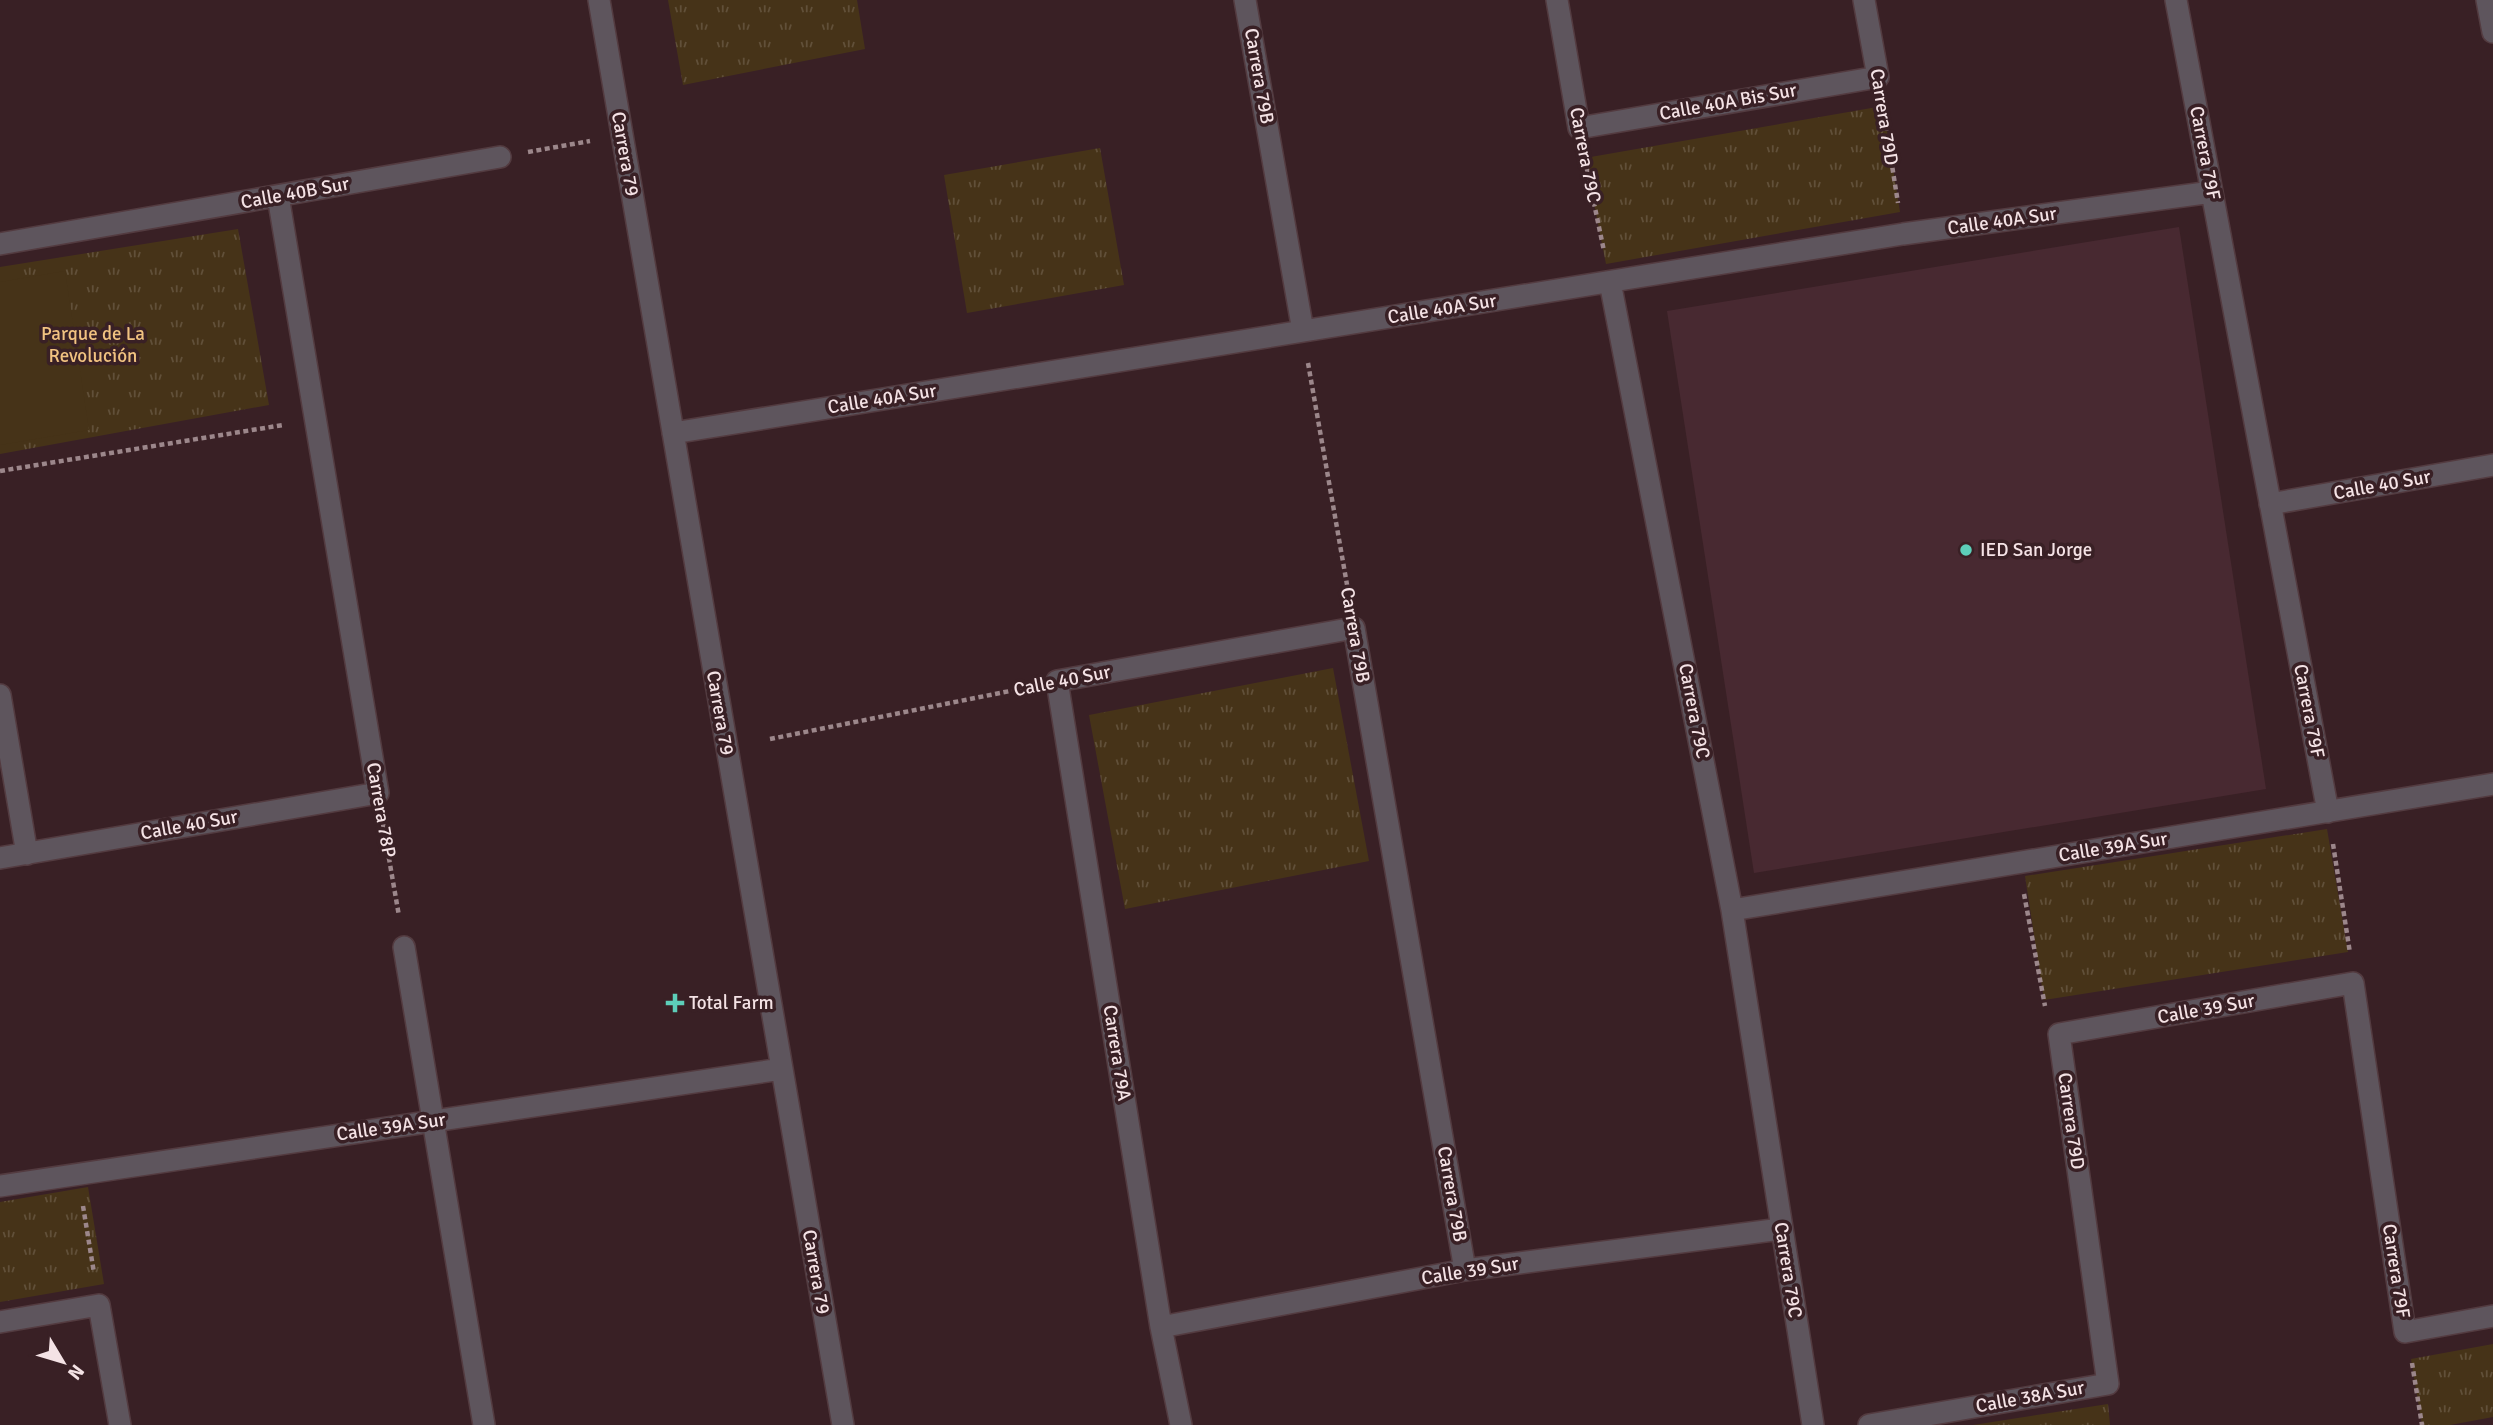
<svg xmlns="http://www.w3.org/2000/svg" width="2493" height="1425" font-family="Signika,sans-serif">
<defs>
<pattern id="grass-tufts" width="24" height="20" patternUnits="userSpaceOnUse" patternTransform="scale(1.75)"><rect width="24" height="20" fill="#463318"/><path d="M3 7l-1-3M5 7V3M7 7l1-3M15 17l-1-3M17 17v-4M19 17l1-3" fill="none" stroke="#615039"/></pattern>
</defs>
<rect width="100%" height="100%" fill="#392025"/>
<path fill="#482931" d="M2179 227 2266 789 1754 873 1667 311Z"/>
<path fill="url(#grass-tufts)" d="M668 0H857L865 49 683 85Z
M1883 106 1900 212 1606 264 1585 158Z
M1100 148 1124 285 967 313 944 175Z
M238 229 269 405 0 454V267Z
M1333 668 1369 861 1125 909 1089 715Z
M2327 829 2348 952 2044 1000 2025 876Z
M88 1187 104 1284 0 1302V1202Z
M2493 1344V1417L2450 1425H2422L2411 1359Z
M2108 1404 2110 1425H1973Z"/>
<path fill="#463318" d="M65 271 89 430 0 445V282Z"/>
<g fill="none" stroke-linecap="round" stroke-linejoin="round">
<g stroke="#533b40" stroke-width="24">
<path id="minor" d="M599 0 843 1425
M1245 0 1303 331
M1557 0 1579 128 1878 77 1864 0
M2176 0 2328 812
M2487 0 2493 32
M0 244 500 157
M1610 282 1732 910 1813 1425
M673 433 1903 234 2212 192
M2270 504 2493 465
M0 695 27 854
M0 858 378 793 278 196
M1732 910 2493 784
M404 947 484 1425
M0 1186 781 1069
M0 1322 99 1305 120 1425
M1161 1327 1465 1270 1781 1229
M1181 1425 1161 1327 1057 681 1354 628 1465 1270
M1869 1425 2108 1384 2059 1034 2353 983 2405 1332 2493 1316"/>
</g>
<path stroke="#9c878b" stroke-width="4.5" stroke-dasharray="5 3.5" stroke-linecap="butt" d="M1883 109 1898 203
M528 152 590 141
M1585 160 1604 251
M1308 363 1349 596
M0 471 283 425
M770 739 1025 688
M383 824 399 916
M2333 844 2350 953
M2024 894 2045 1006
M83 1206 94 1273
M2412 1363 2422 1425"/>
<use href="#minor" stroke="#5e555d" stroke-width="21"/>
</g>
<g fill="#5dceb9" stroke="#392025" stroke-width="2.5">
<circle cx="1966" cy="550" r="7"/>
<path d="M671.5 992.5h7v7h7v7h-7v7h-7v-7h-7v-7h7z"/>
</g>
<g text-anchor="middle" dominant-baseline="central" stroke-width="7" stroke-linejoin="round" paint-order="stroke">
<g font-size="19" fill="#f4e2e5" stroke="#392025">
<text transform="translate(1259 76) rotate(80)">Carrera 79B</text>
<text transform="translate(1728 102) rotate(-10)">Calle 40A Bis Sur</text>
<text transform="translate(1884 117) rotate(81)">Carrera 79D</text>
<text transform="translate(2205 153) rotate(79)">Carrera 79F</text>
<text transform="translate(625 154) rotate(80)">Carrera 79</text>
<text transform="translate(1585 155) rotate(79)">Carrera 79C</text>
<text transform="translate(295 193) rotate(-10)">Calle 40B Sur</text>
<text transform="translate(2002 221) rotate(-8)">Calle 40A Sur</text>
<text transform="translate(1442 309) rotate(-9)">Calle 40A Sur</text>
<text transform="translate(882 399) rotate(-9)">Calle 40A Sur</text>
<text transform="translate(2382 485) rotate(-10)">Calle 40 Sur</text>
<text transform="translate(1355 635) rotate(80)">Carrera 79B</text>
<text transform="translate(1062 681) rotate(-11)">Calle 40 Sur</text>
<text transform="translate(1694 711) rotate(79)">Carrera 79C</text>
<text transform="translate(2309 711) rotate(79)">Carrera 79F</text>
<text transform="translate(720 713) rotate(80)">Carrera 79</text>
<text transform="translate(381 810) rotate(80)">Carrera 78P</text>
<text transform="translate(189 825) rotate(-10)">Calle 40 Sur</text>
<text transform="translate(2113 847) rotate(-9)">Calle 39A Sur</text>
<text transform="translate(2206 1009) rotate(-10)">Calle 39 Sur</text>
<text transform="translate(1117 1053) rotate(81)">Carrera 79A</text>
<text transform="translate(2071 1121) rotate(82)">Carrera 79D</text>
<text transform="translate(391 1127) rotate(-8)">Calle 39A Sur</text>
<text transform="translate(1452 1194) rotate(80)">Carrera 79B</text>
<text transform="translate(1788 1270) rotate(81)">Carrera 79C</text>
<text transform="translate(1470 1271) rotate(-9)">Calle 39 Sur</text>
<text transform="translate(2396 1271) rotate(81)">Carrera 79F</text>
<text transform="translate(816 1272) rotate(80)">Carrera 79</text>
<text transform="translate(2030 1397) rotate(-10)">Calle 38A Sur</text>
</g>
<g font-size="19" fill="#f1c281" stroke="#392025">
<text x="93" y="334">Parque de La<tspan x="93" dy="22">Revolución</tspan></text>
</g>
<g font-size="19" fill="#f4e2e5" stroke="#392025" text-anchor="start">
<text x="1980" y="550">IED San Jorge</text>
<text x="689" y="1003">Total Farm</text>
</g>
</g>
<g transform="translate(63 1362) rotate(128)" stroke="#392025" stroke-width="5" paint-order="stroke">
<path d="M0-5L12 26L0 18L-12 26Z" fill="#f4e2e5"/>
<text y="-10" font-size="19" font-weight="bold" text-anchor="middle" fill="#f4e2e5">N</text>
</g>
</svg>
